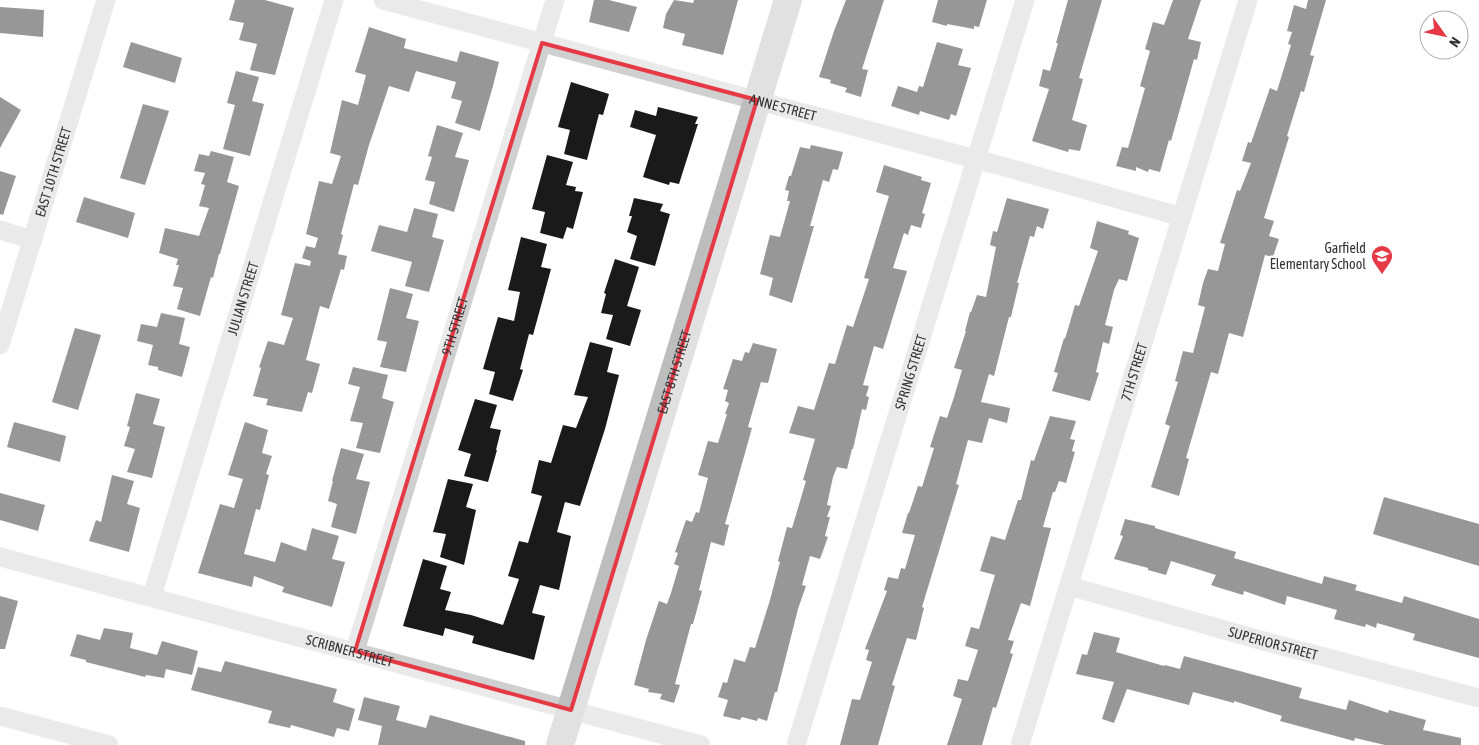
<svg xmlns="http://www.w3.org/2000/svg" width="1479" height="745" font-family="'Asap Condensed',sans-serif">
<rect width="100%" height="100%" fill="#fff"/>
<path fill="#1a1a1a" d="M235 0H265L294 8 275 75 250 70 257 44 239 40 244 23 229 20Z
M594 0H609L637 7 629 32 589 22Z
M674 0 693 3 694 0H738L723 55 682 45 685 34 663 28 666 14Z
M846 0H884L862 69 868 70 861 97 845 92 847 88 830 83 831 80 819 77 834 31Z
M938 0H987L979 27 974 26V29L947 24V26L932 22Z
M1068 0H1102L1079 78 1083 79 1072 120 1087 125 1080 151 1069 149 1068 152 1032 141 1049 89 1039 86 1043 69 1050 71 1058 43H1056Z
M1173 0H1201L1188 39 1201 42 1197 60 1194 59 1171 141 1169 140 1160 172 1149 169 1148 172 1136 167V171L1116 166 1122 147 1128 148 1145 88 1140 86 1150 51 1145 49 1153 22 1164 25Z
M1308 0H1326L1310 55 1314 56 1304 92 1301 91 1287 136 1289 137 1264 218 1274 221 1269 236 1279 239 1273 257 1265 255 1243 337 1229 333 1218 374 1211 372 1186 458 1189 459 1179 496 1151 487 1170 426 1165 424 1178 382 1175 381 1183 351 1193 353 1205 307 1198 305 1203 283 1208 269 1218 271 1225 244 1220 243 1237 190 1240 191 1251 163 1242 161 1248 142 1251 143 1270 88 1277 91 1291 45 1288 44 1292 32 1287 31 1294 5 1306 9Z
M0 7 44 10 43 37 0 33Z
M369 27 406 39 404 48 423 53 457 62 460 51 499 62 493 86 480 131 455 123 462 101 451 98 456 82 416 71 409 92 389 86 369 145 358 185 354 184 341 234 343 235 338 254 347 256 344 270 341 269 329 309 320 306 306 360 320 364 312 393 308 392 302 412 266 405 268 399 253 396 261 368 259 367 268 341 284 345 293 318 281 315 295 263 310 266 311 261 302 258 306 246 315 248 318 238 306 234 319 181 332 184 341 156 330 153 342 100 358 105 366 75 355 72Z
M131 42 182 58 175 83 123 67Z
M937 42 963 49 958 65 971 68 956 116 951 114 949 120 920 111 919 115 891 106 898 86 917 92 919 86 923 87Z
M236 71 259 77 252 101 264 104 250 156 223 149 235 105 227 103Z
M571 82 609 94 603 115 599 114 587 160 564 154 570 130 558 127Z
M0 97 21 110 0 148Z
M143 104 169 111 145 185 120 178Z
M658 107 698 117 695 124H698L679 184 670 182 669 185 643 177 656 135 630 127 635 110 656 116Z
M437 125 463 133 455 157 469 160 454 212 429 204 435 182 425 180 432 157 428 156Z
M811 145 843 152 838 170 833 169 829 182 823 180 810 226H814L792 303 769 295 773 278 760 274 770 235 780 237 790 201H787L789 191 785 190 789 176H791L800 147 810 149Z
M211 151 234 157 227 182 239 186 220 254H219L213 278 211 277 200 316 177 309 183 288 173 286 179 265H176L178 259 159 253 165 228 199 236 209 208 199 206 205 185 201 184 205 173 194 171 199 154 209 156Z
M547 155 573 162 566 185 576 187 575 191 583 192 573 229 567 227 563 239 540 233 545 212 532 209Z
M884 165 922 177 921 180 931 183 922 213 925 214 921 228 911 225 908 235 904 233 893 268 907 271 883 349 874 346 863 385 869 386 866 396 869 397 866 410 862 409 853 449H852L847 469 837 467 833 477 827 505 831 506 827 517H830L825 536 828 537 820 559 810 556 802 585 806 586 798 609 777 692H775L767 721 758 718 757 721 742 717 740 720 723 716 728 700 718 697 723 682 727 683 734 659 745 662 750 647 755 648 770 600 780 562 778 561 787 527 792 528 806 481 803 480 815 439 789 433 798 406 814 410 829 363 835 364 847 325 853 327 869 279 864 278 889 196 876 192Z
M0 171 16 176 3 215 0 214Z
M84 197 135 213 128 238 76 222Z
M634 198 663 204 660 211 670 214 655 266 630 259 637 236 627 232 632 216H629Z
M1007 198 1049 209 1043 229 1037 226 1034 237 1030 236 1017 283H1019L1011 317H1009L994 376 989 374 981 402 1010 408 1007 423 989 418 982 443 968 440 956 484 959 485 922 607 924 608 916 640 907 638 892 685 895 686 878 745H840L852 699 860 700 872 662 866 660 869 650 865 649 887 591 884 590 888 577 898 579 901 568 905 569 915 535 902 533 908 513H909L918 486 922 487 934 448 930 447 940 416 947 418 954 397 962 370 954 368 966 331H965L970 312H971L977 295 986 297 996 247 990 245 993 231 997 232Z
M414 208 438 214 432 237 444 240 429 292 405 286 412 262 371 251 379 225 407 232Z
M1097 221 1129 231 1128 234 1139 238 1127 281 1119 279 1114 290 1105 325 1113 327 1109 344 1103 342 1096 372 1099 373 1090 401 1052 391 1058 373 1054 372 1064 338 1065 339 1075 305 1079 306 1098 251 1090 248Z
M521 237 547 244 541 267 551 269 533 335 529 334 520 369 523 370 513 401 489 394 495 372 483 369 498 317 514 321 520 292 508 290Z
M615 259 639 267 627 306 641 310 630 346 606 339 613 315 601 313 606 294 604 293Z
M390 288 413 294 406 318 419 321 406 372 380 367 387 342 377 340Z
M161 313 185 318 179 344 190 347 182 377 158 370V367L148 365 153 345 137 341 141 324 157 327Z
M75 328 101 335 78 410 52 402Z
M590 342 613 348 607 372 619 375 605 429 580 506 565 502 557 532 571 536 559 590 540 585 532 613 545 616 534 660 472 643 474 636 445 628 443 636 403 626 423 559 447 566 440 589 451 592 445 610 471 615 503 625 519 579 508 576 519 541 528 543 542 496 531 493 539 460 551 463 563 425 576 428 588 397 574 395Z
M753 343 777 349 768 383 761 382 748 427 752 428 725 524 729 525 724 546 711 542 699 590 702 591 693 624H691L675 684 680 685 674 703 660 699 662 694 648 692 649 689 634 685 646 640 659 601 667 604 671 593 679 566 674 564 678 553 675 552 686 520 692 522 696 512 699 513 708 478 698 475 708 441 718 443 727 414H725L729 403 725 401 728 390 723 389 733 359 742 361 745 352 749 353Z
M353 367 388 375 382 398 394 402 380 453 356 448 363 423 350 421 360 387 348 384Z
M136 393 160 399 153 424 165 427 152 478 127 472 135 449 124 446 130 427 127 426Z
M475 399 497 405 490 428 501 430 496 450H497L488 482 464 476 471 454 458 450Z
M1050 416 1076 421 1070 439 1075 440 1072 451 1075 452 1066 483 1059 481 1055 492H1053L1043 527 1051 528 1030 606 1021 603 1008 640 1014 641 1010 653 1013 654 996 708 993 707 982 745H947L962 699 953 696 958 679 968 681 978 650 965 646 971 627 979 629 995 575 980 571 991 536 1005 540 1018 500H1021L1031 460 1034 461Z
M14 422 66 436 60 462 7 447Z
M245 422 268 430 262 453 272 456 266 474 269 475 260 510 256 509 244 554 275 562 281 542 306 551 312 528 339 536 332 559 345 562 332 607 282 592 284 587 254 576 252 587 198 573 220 504 234 508 243 479 228 475Z
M341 448 364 454 356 479 370 482 356 534 331 527 337 504 328 501 333 481H332Z
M112 475 134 481 127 504 140 508 129 552 89 541 96 520 101 522Z
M448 479 473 484 466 507 476 510 464 565 440 557 446 534 433 532Z
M0 493 45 505 38 531 0 520Z
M1384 497 1479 524V566L1373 534Z
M1125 519 1155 526V528L1236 552 1234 558 1322 584 1324 576 1357 585 1355 590 1402 603 1404 596 1479 619V658L1413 640 1415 634 1377 623 1376 628 1366 624 1365 627 1334 619 1337 610 1287 596 1285 605 1244 591 1243 595 1220 588 1211 585 1216 575 1171 561 1166 575 1148 570V568L1114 559 1123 536 1120 535Z
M0 596 18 601 5 649H0Z
M104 628 133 633 130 648 157 655 162 641 198 651 192 675 166 669 164 678 146 675 145 677 86 662V660L70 656 77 634 100 640Z
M1094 632 1120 638 1116 652 1164 666 1165 665 1180 669 1184 656 1302 688 1299 698 1346 710 1349 700 1388 713 1389 710 1426 720 1423 730 1461 738V745H1385L1355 738 1354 741 1280 721 1282 716 1234 701V703L1193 692 1189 705 1127 689 1114 723 1102 719 1114 682 1076 674 1082 654 1087 655Z
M225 661 337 689 333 702 355 709 349 731 337 728 334 737 291 725 290 728 268 723 272 711 191 690 198 667 221 672Z
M364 697 400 706 396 720 426 728 430 715 525 741V745H378L382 726 358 720Z"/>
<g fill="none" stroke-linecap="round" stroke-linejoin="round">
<g stroke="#d0d0d0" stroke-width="19">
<path id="s1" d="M383 0 1005 167 1182 217"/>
<path d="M0 230 33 240"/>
<path id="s2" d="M0 345 106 0"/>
<path id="s3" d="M0 557 701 745"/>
<path id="s4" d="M1069 586 1260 640 1479 698"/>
<path id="s5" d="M152 596 334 0"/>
<path id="s6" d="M355 651 555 0"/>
<path d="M0 716 109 745"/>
<path id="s7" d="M796 745 1025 0"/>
<path id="s8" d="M1020 745 1248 0"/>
</g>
<path stroke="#bdbdbd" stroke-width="28" id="s9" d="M560 745 788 0"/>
</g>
<path d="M0 0H1479V745H0ZM542 43 757 100 571 710 355 651Z" fill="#fff" fill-opacity=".55" fill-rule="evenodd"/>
<path fill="none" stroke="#e63946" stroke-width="4" stroke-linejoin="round" d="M542 43 757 100 571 710 355 651Z"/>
<defs>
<g id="school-pin" transform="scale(1.125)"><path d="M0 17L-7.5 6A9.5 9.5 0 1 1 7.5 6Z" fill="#e63946" stroke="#fff"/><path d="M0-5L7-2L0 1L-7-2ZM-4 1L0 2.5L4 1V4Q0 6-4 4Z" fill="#fff"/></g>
</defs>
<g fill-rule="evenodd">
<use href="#school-pin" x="1382" y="256"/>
</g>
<g text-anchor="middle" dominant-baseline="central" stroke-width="5" stroke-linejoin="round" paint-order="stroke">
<g font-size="14" fill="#333" stroke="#fff">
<text stroke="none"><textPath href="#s1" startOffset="414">ANNE STREET</textPath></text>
<text stroke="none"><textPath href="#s2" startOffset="181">EAST 10TH STREET</textPath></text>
<text stroke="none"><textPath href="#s5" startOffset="311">JULIAN STREET</textPath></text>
<text stroke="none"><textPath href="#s6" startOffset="340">9TH STREET</textPath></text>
<text stroke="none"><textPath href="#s9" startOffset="390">EAST 8TH STREET</textPath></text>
<text stroke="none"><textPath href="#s7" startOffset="390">SPRING STREET</textPath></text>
<text stroke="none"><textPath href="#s8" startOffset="390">7TH STREET</textPath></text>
<text stroke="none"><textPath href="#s4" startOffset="212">SUPERIOR STREET</textPath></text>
<text stroke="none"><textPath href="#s3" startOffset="362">SCRIBNER STREET</textPath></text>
</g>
<g font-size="14" fill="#333" stroke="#fff" text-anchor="end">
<text x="1366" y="248">Garfield<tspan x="1366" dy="16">Elementary School</tspan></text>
</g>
</g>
<g transform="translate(1444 35) rotate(123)"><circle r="24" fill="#ffffff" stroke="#adadad"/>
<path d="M0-4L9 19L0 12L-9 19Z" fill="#e63946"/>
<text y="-8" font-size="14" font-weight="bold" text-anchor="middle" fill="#333333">N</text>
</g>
</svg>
